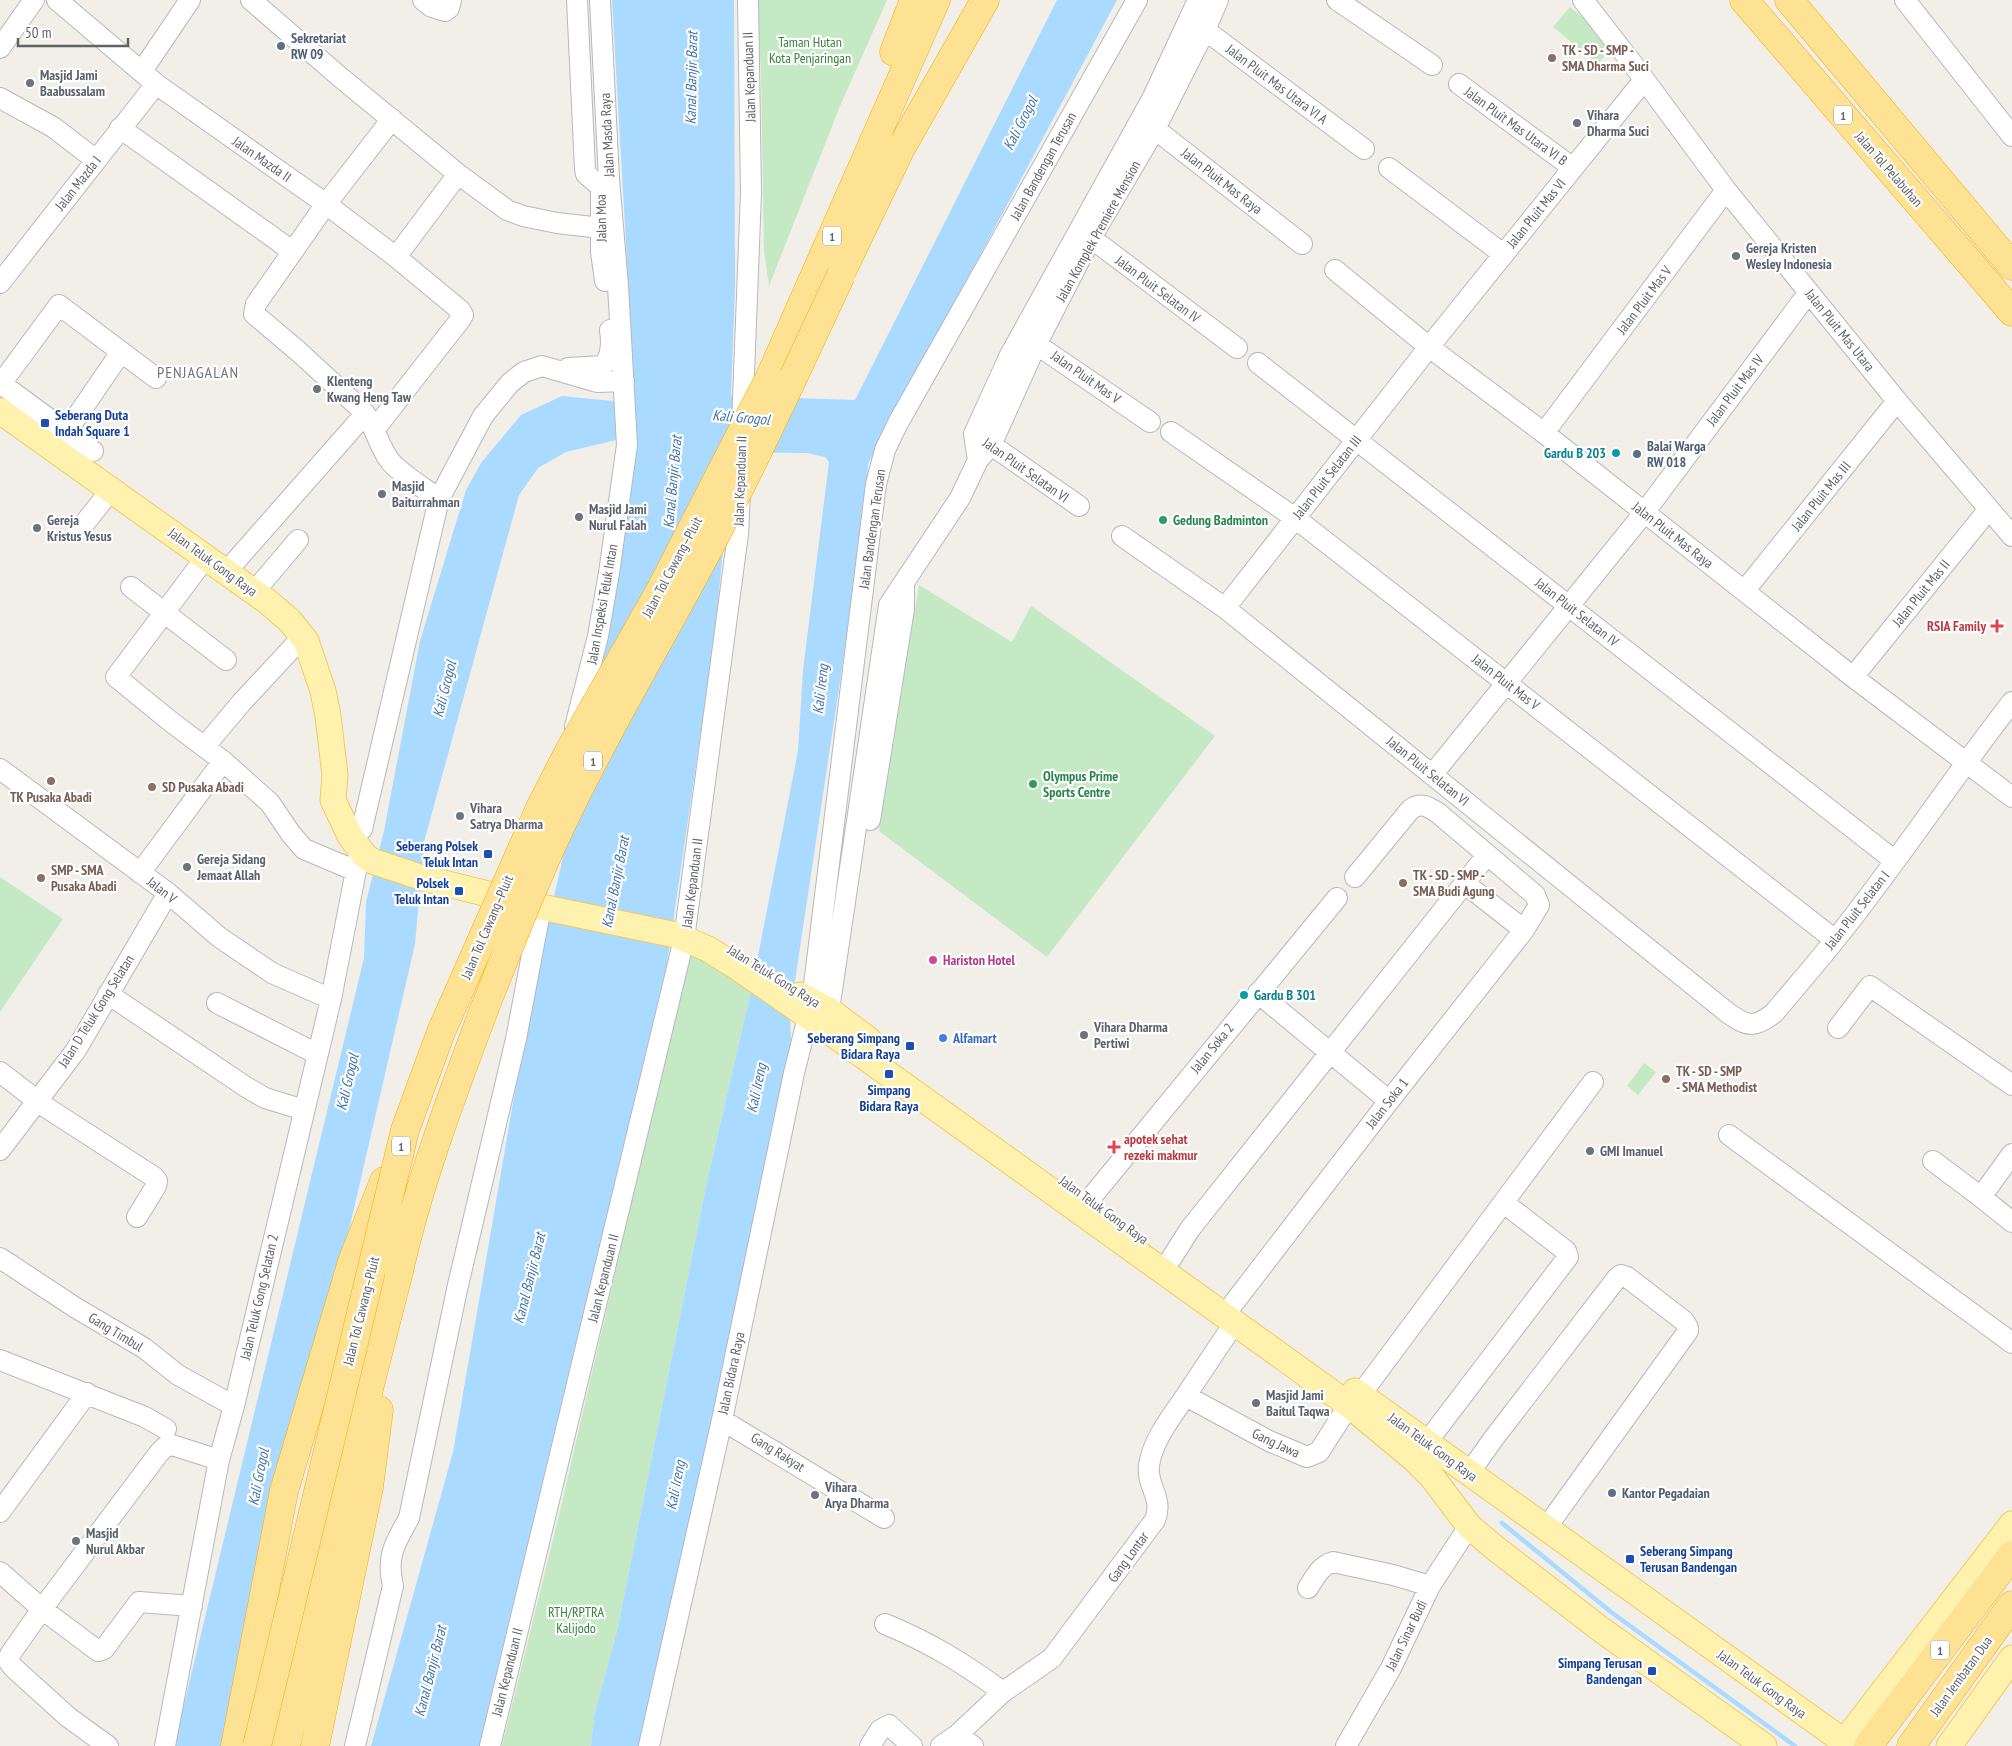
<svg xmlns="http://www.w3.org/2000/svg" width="2012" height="1746" font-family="'PT Sans Narrow',sans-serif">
<rect width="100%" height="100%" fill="#f1efe8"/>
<path fill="#c5e8c5" d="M757 0H887L840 106 769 286 764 251 761 73Z
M1570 7 1614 44 1598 64 1553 27Z
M919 585 1012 642 1031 606 1215 736 1047 957 879 831Z
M0 877 63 919 0 1012Z
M690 950 753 982 706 1186 618 1627 594 1716 591 1746H502L560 1511Z
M1644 1063 1656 1072 1638 1095 1627 1086Z"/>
<path fill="#aadaff" d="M612 0H734L735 287 731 396 855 400 1057 0H1117L868 464 865 515 790 1014 791 1042 645 1746H591L594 1716 618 1627 706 1186 753 982 798 751 803 670 829 462 825 457 807 453 732 452 715 634 667 964 479 1746H371L453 1452 531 998 561 866 626 525 633 436 566 452 538 468 519 495 424 842 415 944 230 1746H174L364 958 366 902 384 831 420 641 466 490 481 463 521 415 562 396 633 403 632 348Z"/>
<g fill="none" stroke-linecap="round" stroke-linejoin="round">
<path stroke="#aadaff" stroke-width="4.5" d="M1502 1523 1611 1612 1795 1746"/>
<g stroke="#b5b8bc" stroke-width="22">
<path id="minor" d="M57 0 156 84 326 204 396 257 460 310 463 315 460 320 374 430
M251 0 340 77 458 174 507 210 523 216 557 223 601 228
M423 0 432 7 445 11 449 8 451 0
M577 0 585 169 586 174 601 187V252L605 281
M1337 0 1432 65
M1583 0 1632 63 1726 190 1897 401 2012 536
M1905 0 2012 136
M1195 24 1205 30 1364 149
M0 48 34 0
M142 71 190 0
M1459 84 1573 168
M0 98 53 127 96 160
M392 119 326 204 256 304 254 314 299 352 362 410C375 424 378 446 390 461 398 472 427 490 439 499
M1144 124 1155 129 1302 244
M120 128 292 251
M1389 168 1503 254
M1080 232 1091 238 1237 348
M396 257 458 174
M1335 270 1429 347 1544 433 1853 677 2012 797
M0 283 156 84
M1027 338 1150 422
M1258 363 1895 861
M568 368 603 366C612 356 612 343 610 330
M0 383 93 451
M0 385 59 305 156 378
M742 425 751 193 748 0
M1171 432 1295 518 1835 940
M1544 433 1726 190
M980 437 1079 506
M54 450 121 352
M978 460 974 434 1010 355 1153 97 1198 0
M80 529 111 490
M1122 536 1225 608 1728 1013C1748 1027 1755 1028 1774 1013 1794 989 1815 965 1835 940 1897 863 1951 780 2012 702
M206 557 116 677 170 721 223 761 270 803 291 834 304 849 356 871
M226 572 365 414
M131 587 226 660
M1745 590 1897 401
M254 592 298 540
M1225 608 1429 347 1644 80
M1853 677 1989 509
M575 727 598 636 609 573 627 445 618 286 609 179 600 0
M205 746 242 702 294 646 306 641
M0 769 168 893 219 937 272 973 331 999
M1432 775 1644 513 1809 292
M870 820 904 609V584
M362 829 439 499 483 416 510 383 524 372 542 366 597 382 624 381
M140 873 223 761
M1464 883 1524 930
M1258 993 1322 1046
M108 994 246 1087 265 1098 304 1110
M217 1003 317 1054
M825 1023 829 1010 889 605 960 498 978 460 991 445 1037 343 1091 238 1155 129 1205 30 1218 0
M1838 1028 1870 986 2012 1085
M1331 1053 1389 1101
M0 1072 44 1106 154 1177 157 1181 156 1186 137 1217
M1729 1135 2012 1343
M0 1150 76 1050 168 893
M1933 1161 1981 1197 2012 1222
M1981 1197 2012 1154
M1090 1199 1337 898
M0 1258 76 1308 144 1348 178 1375 234 1406
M1171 1259 1190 1229 1487 855
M1233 1304 1389 1101 1524 930 1539 905 1535 895 1438 813C1429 807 1420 801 1410 810L1355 877
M0 1360 145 1417 166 1429
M1361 1394 1593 1082
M1186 1396 1269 1441 1307 1457 1319 1452 1349 1405
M722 1420 884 1518
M1427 1442 1568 1257 1566 1251 1504 1203
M1469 1473 1494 1438 1617 1278 1621 1275 1627 1277 1684 1321 1688 1328V1331L1546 1528
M0 1512 87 1393
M0 1572 42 1609 159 1453 165 1447 172 1445 219 1460
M1308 1588C1315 1577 1320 1566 1333 1562L1393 1575 1430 1586
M885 1624C931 1643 963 1663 1003 1692
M957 1735 973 1746
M108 1746 68 1717 16 1670C10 1664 6 1661 11 1653L42 1609 98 1651 104 1649 139 1602 192 1606
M165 1746 219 1460 234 1406 331 999 360 850
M355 1746 393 1586C386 1556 395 1543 409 1518L458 1285 516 1039 541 907
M490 1746 684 939 738 534 740 494
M649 1746 722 1420 794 1073 812 1001 876 484 885 450 898 423 1137 0
M870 1746 880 1730 889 1725 912 1746
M941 1746 957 1735 1003 1692 1052 1658 1155 1520C1164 1498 1146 1486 1149 1465 1153 1439 1173 1415 1187 1394 1203 1370 1218 1347 1234 1324
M1346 1746 1391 1668 1430 1586 1469 1526"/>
</g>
<g stroke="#f2c960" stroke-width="27">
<path id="major" d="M0 411 268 602 290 621 306 641 323 691 328 716 335 775 333 800 350 836 365 856 372 861 423 878 541 907 676 935 708 949 734 965 809 1017 1349 1405 1414 1459 1432 1477 1469 1526 1495 1548 1599 1628 1764 1746
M800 995 829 1010 869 1040
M1355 1391 1850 1746
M1841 1746 2012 1524
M1949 1746 2012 1658"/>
</g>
<g stroke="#f9ab00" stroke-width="29">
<path id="highway" d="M1744 0 2012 312
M1789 0 2012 266
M894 52 914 0
M841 273 901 148 985 0
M769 379 936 0
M235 1746 284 1491 352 1262 384 1181
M286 1746 344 1487 399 1271
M315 1746 369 1487 379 1410
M1868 1746 2012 1555
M1911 1746 2012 1605"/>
</g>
<use href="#minor" stroke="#fff" stroke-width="20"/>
<use href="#major" stroke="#fff2af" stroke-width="25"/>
<use href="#highway" stroke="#fde293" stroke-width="28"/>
<g stroke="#f9ab00" stroke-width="29" stroke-linecap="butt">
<path id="highway-bridge" d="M399 1271C419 1182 452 1095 484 1010 511 942 539 869 572 803 612 721 659 642 702 561 752 468 796 371 841 275
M257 1746 405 1130 441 1032 540 808 567 755 661 589 769 379"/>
</g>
<use href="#highway-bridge" stroke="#fde293" stroke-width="28"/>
</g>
<g fill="#5c6f8a" stroke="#fff" stroke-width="2">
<circle cx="281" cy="46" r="5"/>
<circle cx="1637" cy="454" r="5"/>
<circle cx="1612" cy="1493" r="5"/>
</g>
<g fill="#8d6e63" stroke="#fff" stroke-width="2">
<circle cx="1552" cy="58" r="5"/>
<circle cx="51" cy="781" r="5"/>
<circle cx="152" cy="787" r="5"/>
<circle cx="41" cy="878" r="5"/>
<circle cx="1403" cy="883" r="5"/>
<circle cx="1666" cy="1079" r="5"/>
</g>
<g fill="#6b7280" stroke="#fff" stroke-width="2">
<circle cx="30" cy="83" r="5"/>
<circle cx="1577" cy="123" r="5"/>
<circle cx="1736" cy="256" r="5"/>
<circle cx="317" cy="389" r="5"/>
<circle cx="382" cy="494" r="5"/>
<circle cx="579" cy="517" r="5"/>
<circle cx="37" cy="528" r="5"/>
<circle cx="460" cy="816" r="5"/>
<circle cx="187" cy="867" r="5"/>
<circle cx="1084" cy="1035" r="5"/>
<circle cx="1590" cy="1151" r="5"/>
<circle cx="1256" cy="1403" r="5"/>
<circle cx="815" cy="1495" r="5"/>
<circle cx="76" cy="1541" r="5"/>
</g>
<g fill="#1a4fb4" stroke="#fff" stroke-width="2">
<rect x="40" y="418" width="10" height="10" rx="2.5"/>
<rect x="483" y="849" width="10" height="10" rx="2.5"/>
<rect x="454" y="886" width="10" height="10" rx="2.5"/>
<rect x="905" y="1041" width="10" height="10" rx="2.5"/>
<rect x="884" y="1069" width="10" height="10" rx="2.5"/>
<rect x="1625" y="1554" width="10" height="10" rx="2.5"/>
<rect x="1647" y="1666" width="10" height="10" rx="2.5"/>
</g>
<g fill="#0f9aa8" stroke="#fff" stroke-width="2">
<circle cx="1616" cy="453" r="5"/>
<circle cx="1244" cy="995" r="5"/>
</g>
<g fill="#2e9e5b" stroke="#fff" stroke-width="2">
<circle cx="1163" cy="520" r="5"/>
<circle cx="1033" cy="784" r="5"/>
</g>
<g fill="#e0444e" stroke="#fff" stroke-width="2">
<path d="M1994.5 618.5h5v5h5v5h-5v5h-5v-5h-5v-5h5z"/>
<path d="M1111.5 1139.5h5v5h5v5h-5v5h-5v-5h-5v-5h5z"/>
</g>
<circle fill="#d1479c" stroke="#fff" stroke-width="2" cx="933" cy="960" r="5"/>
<circle fill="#3f7fe0" stroke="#fff" stroke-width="2" cx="943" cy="1038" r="5"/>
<g text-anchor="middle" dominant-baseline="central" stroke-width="4.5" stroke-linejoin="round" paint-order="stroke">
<g fill="#fff" stroke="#8f9295" stroke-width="1">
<rect x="1834" y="105.5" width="18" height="19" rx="4"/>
<rect x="823" y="226.5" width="18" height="19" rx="4"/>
<rect x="584" y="751.5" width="18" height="19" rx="4"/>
<rect x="392" y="1136.5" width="18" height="19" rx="4"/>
<rect x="1931" y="1640.5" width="18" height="19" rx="4"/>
</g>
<g font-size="12" font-weight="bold" fill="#5f6368">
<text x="1843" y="115">1</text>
<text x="832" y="236">1</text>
<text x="593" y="761">1</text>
<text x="401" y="1146">1</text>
<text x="1940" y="1650">1</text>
</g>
<g font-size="14" font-weight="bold" fill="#4e5e75" stroke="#fff" text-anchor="start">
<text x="291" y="38">Sekretariat<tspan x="291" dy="16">RW 09</tspan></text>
<text x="1647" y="446">Balai Warga<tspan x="1647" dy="16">RW 018</tspan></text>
<text x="1622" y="1493">Kantor Pegadaian</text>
</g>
<g font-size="14" fill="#348238" stroke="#fff">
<text x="810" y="42">Taman Hutan<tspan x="810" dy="16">Kota Penjaringan</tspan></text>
<text x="576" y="1612">RTH/RPTRA<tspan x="576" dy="16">Kalijodo</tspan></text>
</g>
<g font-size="14" font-weight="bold" fill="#785e54" stroke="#fff" text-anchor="start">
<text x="1562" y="50">TK - SD - SMP -<tspan x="1562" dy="16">SMA Dharma Suci</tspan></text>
<text x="162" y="787">SD Pusaka Abadi</text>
<text x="51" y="797" text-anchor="middle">TK Pusaka Abadi</text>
<text x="51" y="870">SMP - SMA<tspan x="51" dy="16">Pusaka Abadi</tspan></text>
<text x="1413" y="875">TK - SD - SMP -<tspan x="1413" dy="16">SMA Budi Agung</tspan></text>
<text x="1676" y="1071">TK - SD - SMP<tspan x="1676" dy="16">- SMA Methodist</tspan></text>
</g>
<g font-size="14" font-weight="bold" fill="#5b616d" stroke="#fff" text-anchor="start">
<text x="40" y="75">Masjid Jami<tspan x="40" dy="16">Baabussalam</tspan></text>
<text x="1587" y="115">Vihara<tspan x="1587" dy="16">Dharma Suci</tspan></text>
<text x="1746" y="248">Gereja Kristen<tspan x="1746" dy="16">Wesley Indonesia</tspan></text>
<text x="327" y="381">Klenteng<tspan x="327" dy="16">Kwang Heng Taw</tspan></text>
<text x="392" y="486">Masjid<tspan x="392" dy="16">Baiturrahman</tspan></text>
<text x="589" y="509">Masjid Jami<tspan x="589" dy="16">Nurul Falah</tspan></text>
<text x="47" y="520">Gereja<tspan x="47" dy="16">Kristus Yesus</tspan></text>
<text x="470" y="808">Vihara<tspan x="470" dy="16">Satrya Dharma</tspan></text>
<text x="197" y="859">Gereja Sidang<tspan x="197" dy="16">Jemaat Allah</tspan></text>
<text x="1094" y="1027">Vihara Dharma<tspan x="1094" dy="16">Pertiwi</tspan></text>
<text x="1600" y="1151">GMI Imanuel</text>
<text x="1266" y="1395">Masjid Jami<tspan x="1266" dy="16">Baitul Taqwa</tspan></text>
<text x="825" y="1487">Vihara<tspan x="825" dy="16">Arya Dharma</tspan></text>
<text x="86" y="1533">Masjid<tspan x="86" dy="16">Nurul Akbar</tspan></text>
</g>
<g font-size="14" fill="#5f6368" stroke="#fff">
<text transform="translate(749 77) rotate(-92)">Jalan Kepanduan II</text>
<text transform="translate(1277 84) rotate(37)">Jalan Pluit Mas Utara VI A</text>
<text transform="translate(1516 126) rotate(36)">Jalan Pluit Mas Utara VI B</text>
<text transform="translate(607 135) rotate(-93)">Jalan Masda Raya</text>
<text transform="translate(262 159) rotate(35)">Jalan Mazda II</text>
<text transform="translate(1043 166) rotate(-61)">Jalan Bandengan Terusan</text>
<text transform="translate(1889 169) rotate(49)">Jalan Tol Pelabuhan</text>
<text transform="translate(1222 181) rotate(38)">Jalan Pluit Mas Raya</text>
<text transform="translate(78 183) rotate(-52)">Jalan Mazda I</text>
<text transform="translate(1536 213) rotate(-51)">Jalan Pluit Mas VI</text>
<text transform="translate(601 218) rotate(-91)">Jalan Moa</text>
<text transform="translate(1098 231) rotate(-61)">Jalan Komplek Premiere Mension</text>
<text transform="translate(1158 289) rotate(37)">Jalan Pluit Selatan IV</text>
<text transform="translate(1644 300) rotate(-53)">Jalan Pluit Mas V</text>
<text transform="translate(1840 330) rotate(51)">Jalan Pluit Mas Utara</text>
<text transform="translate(1086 377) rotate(35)">Jalan Pluit Mas V</text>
<text transform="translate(1735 390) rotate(-53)">Jalan Pluit Mas IV</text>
<text transform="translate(1026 470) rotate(35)">Jalan Pluit Selatan VI</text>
<text transform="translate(1327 477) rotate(-52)">Jalan Pluit Selatan III</text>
<text transform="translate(740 481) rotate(-88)">Jalan Kepanduan II</text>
<text transform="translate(1821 496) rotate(-51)">Jalan Pluit Mas III</text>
<text transform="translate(872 529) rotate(-82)">Jalan Bandengan Terusan</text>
<text transform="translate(1673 535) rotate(38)">Jalan Pluit Mas Raya</text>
<text transform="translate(213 562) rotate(36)">Jalan Teluk Gong Raya</text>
<text transform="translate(672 567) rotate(-62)">Jalan Tol Cawang–Pluit</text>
<text transform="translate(1921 593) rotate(-51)">Jalan Pluit Mas II</text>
<text transform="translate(602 604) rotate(-80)">Jalan Inspeksi Teluk Intan</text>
<text transform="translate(1577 612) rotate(38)">Jalan Pluit Selatan IV</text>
<text transform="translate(1506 682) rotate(38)">Jalan Pluit Mas V</text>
<text transform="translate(1428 771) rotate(39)">Jalan Pluit Selatan VI</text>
<text transform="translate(692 883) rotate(-83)">Jalan Kepanduan II</text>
<text transform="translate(162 890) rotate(38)">Jalan V</text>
<text transform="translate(1857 910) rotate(-52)">Jalan Pluit Selatan I</text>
<text transform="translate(487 927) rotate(-67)">Jalan Tol Cawang–Pluit</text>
<text transform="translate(774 976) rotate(32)">Jalan Teluk Gong Raya</text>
<text transform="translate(96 1011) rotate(-58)">Jalan D Teluk Gong Selatan</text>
<text transform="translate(1212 1048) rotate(-51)">Jalan Soka 2</text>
<text transform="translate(1387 1103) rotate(-52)">Jalan Soka 1</text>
<text transform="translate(1104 1210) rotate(36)">Jalan Teluk Gong Raya</text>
<text transform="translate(603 1278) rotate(-76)">Jalan Kepanduan II</text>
<text transform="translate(259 1297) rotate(-77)">Jalan Teluk Gong Selatan 2</text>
<text transform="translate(361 1311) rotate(-76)">Jalan Tol Cawang–Pluit</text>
<text transform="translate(116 1332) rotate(31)">Gang Timbul</text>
<text transform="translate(731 1373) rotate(-78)">Jalan Bidara Raya</text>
<text transform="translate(1276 1443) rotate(25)">Gang Jawa</text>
<text transform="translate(1433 1447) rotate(36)">Jalan Teluk Gong Raya</text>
<text transform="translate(778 1452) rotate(32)">Gang Rakyat</text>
<text transform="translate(1128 1557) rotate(-54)">Gang Lontar</text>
<text transform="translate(1406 1635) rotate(-64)">Jalan Sinar Budi</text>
<text transform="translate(507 1672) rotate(-76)">Jalan Kepanduan II</text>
<text transform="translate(1961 1676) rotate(-54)">Jalan Jembatan Dua</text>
<text transform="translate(1762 1684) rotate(36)">Jalan Teluk Gong Raya</text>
</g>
<g font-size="14" font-weight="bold" fill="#164399" stroke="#fff" text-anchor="end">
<text x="55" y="415" text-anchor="start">Seberang Duta<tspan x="55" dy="16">Indah Square 1</tspan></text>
<text x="478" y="846">Seberang Polsek<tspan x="478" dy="16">Teluk Intan</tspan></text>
<text x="449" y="883">Polsek<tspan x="449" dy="16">Teluk Intan</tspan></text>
<text x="900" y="1038">Seberang Simpang<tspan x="900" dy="16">Bidara Raya</tspan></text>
<text x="889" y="1090" text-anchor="middle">Simpang<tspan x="889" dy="16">Bidara Raya</tspan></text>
<text x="1640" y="1551" text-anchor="start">Seberang Simpang<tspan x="1640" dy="16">Terusan Bandengan</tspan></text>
<text x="1642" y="1663">Simpang Terusan<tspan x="1642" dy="16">Bandengan</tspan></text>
</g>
<g font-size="14" font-weight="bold" fill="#0d838f" stroke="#fff" text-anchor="end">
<text x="1606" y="453">Gardu B 203</text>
<text x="1254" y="995" text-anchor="start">Gardu B 301</text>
</g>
<g font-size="14" font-weight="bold" fill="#27864d" stroke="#fff" text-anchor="start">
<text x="1173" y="520">Gedung Badminton</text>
<text x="1043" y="776">Olympus Prime<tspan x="1043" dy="16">Sports Centre</tspan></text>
</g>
<g font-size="14" font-weight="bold" fill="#be3a42" stroke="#fff" text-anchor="end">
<text x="1986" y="626">RSIA Family</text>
<text x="1124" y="1139" text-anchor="start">apotek sehat<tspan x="1124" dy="16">rezeki makmur</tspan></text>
</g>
<g font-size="14" font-weight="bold" fill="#b23c85" stroke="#fff" text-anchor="start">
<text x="943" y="960">Hariston Hotel</text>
</g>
<g font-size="14" font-weight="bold" fill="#366cbe" stroke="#fff" text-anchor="start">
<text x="953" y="1038">Alfamart</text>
</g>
<g font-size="15" font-style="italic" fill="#4174aa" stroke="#fff">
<text transform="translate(691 78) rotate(-89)">Kanal Banjir Barat</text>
<text transform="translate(1020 123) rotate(-63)">Kali Grogol</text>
<text transform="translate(741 417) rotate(5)">Kali Grogol</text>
<text transform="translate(672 482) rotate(-85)">Kanal Banjir Barat</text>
<text transform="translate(444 689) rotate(-76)">Kali Grogol</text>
<text transform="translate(820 689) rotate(-84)">Kali Ireng</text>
<text transform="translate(615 882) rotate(-79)">Kanal Banjir Barat</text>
<text transform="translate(347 1082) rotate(-77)">Kali Grogol</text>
<text transform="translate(756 1088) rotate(-78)">Kali Ireng</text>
<text transform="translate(529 1278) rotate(-76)">Kanal Banjir Barat</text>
<text transform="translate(258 1477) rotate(-79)">Kali Grogol</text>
<text transform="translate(675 1485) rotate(-79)">Kali Ireng</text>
<text transform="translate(430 1671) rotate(-76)">Kanal Banjir Barat</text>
</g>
<g font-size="16" letter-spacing="1" fill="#70757a" stroke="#fff">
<text x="198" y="372">PENJAGALAN</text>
</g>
</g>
<path d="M18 38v8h110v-8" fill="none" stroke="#5f6368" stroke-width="2.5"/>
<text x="25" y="38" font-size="15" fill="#5f6368" stroke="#ffffff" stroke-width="4" paint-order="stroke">50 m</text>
</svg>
